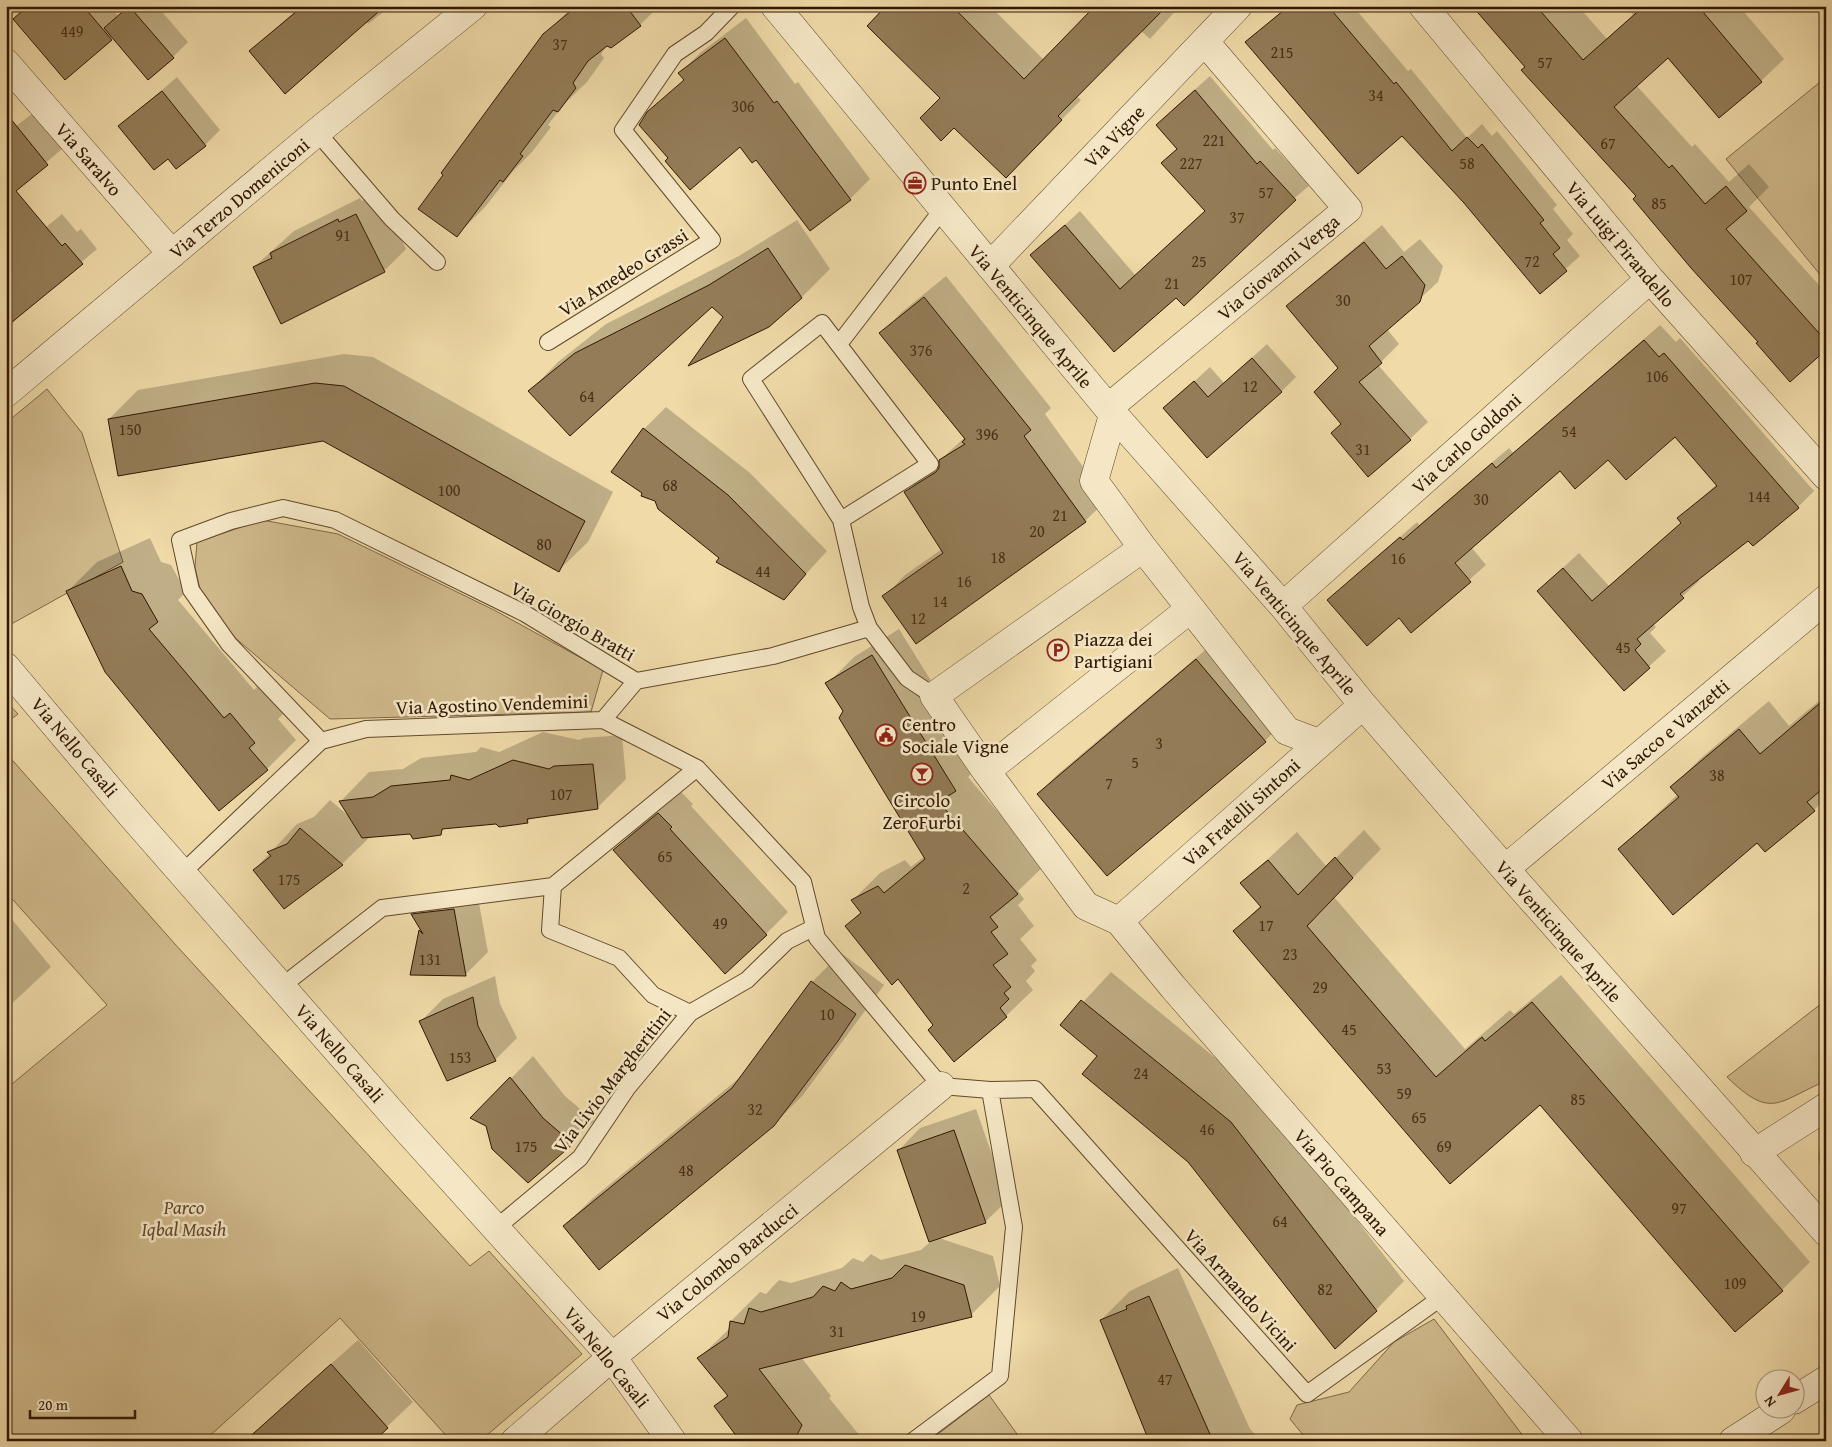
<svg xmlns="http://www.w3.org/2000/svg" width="1832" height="1447" font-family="'Gentium Book Plus',serif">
<rect width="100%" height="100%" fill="#efdaa8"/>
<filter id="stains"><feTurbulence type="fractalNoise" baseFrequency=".004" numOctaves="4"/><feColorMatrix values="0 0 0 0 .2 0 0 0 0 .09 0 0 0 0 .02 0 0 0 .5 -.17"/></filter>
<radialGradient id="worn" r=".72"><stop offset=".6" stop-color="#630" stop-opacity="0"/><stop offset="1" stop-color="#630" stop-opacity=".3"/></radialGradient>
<path fill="#cfb98b" stroke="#806846" d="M1826 42V282L1726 159 1820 82 1821 46Z
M47 389 82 433 123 562 6 627V423Z
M262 520 338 534 494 610 603 670 591 712 330 719 233 636 202 598 195 567 197 542Z
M6 701 18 714 6 723Z
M6 753 174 943 470 1266 489 1251 582 1354 480 1441H451L340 1318 204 1441H6V1089L107 1005 6 892Z
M1826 1000V1081C1778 1101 1772 1121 1727 1077Z
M1826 1138V1176C1817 1163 1817 1151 1826 1138Z
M1434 1319 1527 1441H1308L1290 1419 1297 1405 1349 1392 1394 1342Z
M989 1395 1022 1441H929Z"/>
<path fill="#0003" d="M28 6H110L118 16 129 6H157L188 42 173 57 113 37 65 78 15 19Z
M301 6H391L368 24 366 21 251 51Z
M573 6H659L640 25 611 47 607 45 601 54 604 58 587 82 563 105 548 125 551 127 532 152 513 171 486 206 457 235 544 35Z
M888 6H990L1044 60 1097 6H1180L1150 39 1141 31 1076 96 1081 100 1006 176 942 98Z
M1288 6H1353L1408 71 1411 69 1467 138 1482 124 1492 136 1497 131 1557 205 1553 209 1573 234 1567 240 1580 256 1540 292 1465 203 1402 134 1247 43Z
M1474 6H1578L1607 39 1633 15 1626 6H1739L1784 59 1761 81 1668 56 1636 85 1692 147 1695 144 1729 182 1749 164 1769 187 1749 207 1826 293V349L1759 342 1638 196Z
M746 18 795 84 798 82 870 179 850 199 757 159 740 145 670 158 648 113 685 79 680 73 700 53Z
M1210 76 1273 150 1275 148 1310 185 1114 350 1032 255 1080 211 1136 276 1206 211 1163 163 1178 148 1172 110Z
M177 77 220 130 205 145 168 157 120 126Z
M33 113 62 149 6 197 15 127Z
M379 193 406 249 384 271 254 267 294 231 360 198 362 201Z
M62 214 77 232 81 229 97 249 25 310 6 330V260Z
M797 220 830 269 801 298 725 317 712 306 530 391 558 362 606 324 739 256Z
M1382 225 1404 252 1420 239 1443 266 1438 282 1387 329 1399 344 1378 365 1428 422 1410 439 1342 424 1340 368 1288 306 1306 289Z
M946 276 1051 408 1045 414 1107 500 1085 521 916 642 884 597 905 575 942 549 905 493 965 437 880 334 902 312Z
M1660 325 1676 342 1680 338 1814 491 1798 507 1748 539 1697 579 1699 581 1653 624 1656 627 1650 633 1666 651 1624 689 1538 591 1579 553 1609 586 1682 522 1679 518 1717 484 1675 435 1560 469 1471 547 1486 565 1411 631 1399 617 1329 600 1417 522 1419 525 1509 448 1513 453Z
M1267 344 1296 377 1281 392 1165 408 1210 367 1224 383Z
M344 354 373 357 613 492 588 542 559 570 323 440 109 419 138 390Z
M666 407 750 473 827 551 784 598 720 558 656 500 644 429Z
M150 538 161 562 171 565 186 592 178 600 254 690 259 685 283 714 278 719 296 740 267 769 68 591 97 562Z
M899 629 982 763 968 777 1044 866 1018 891 1024 899 1018 905 1034 926 1020 939 1037 960 1031 966 1035 971 1026 981 1033 990 1006 1016 934 1025 899 977 846 926 862 911 853 900 880 873 905 860 911 867 925 856 827 684 854 657Z
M1216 641 1284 722 1265 741 1038 794 1058 774Z
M1826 695V798L1814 810 1758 841 1620 849 1678 794 1672 787 1701 758 1769 701 1789 726Z
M543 732 579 740 584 738 622 735 626 779 597 808 532 817 527 822H497L446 827 440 833 371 836 342 864 284 907 254 870 297 824 314 817 330 800 351 818 341 801 369 772 403 769 421 758 476 752 481 747 499 752Z
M681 792 693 804 691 806 788 912 766 934 615 850 637 828Z
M1364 830 1381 849 1334 897 1465 1049 1510 1010 1514 1014 1561 975 1810 1262 1782 1290 1735 1330 1540 1103 1450 1183 1235 931 1261 905 1242 883 1297 832 1327 867Z
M476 887 488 952 466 974H412L422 929 412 915 434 893Z
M6 912 51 967 6 1009Z
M841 953 884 985 803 1095 773 1125 564 1226 593 1198 743 1075 812 982Z
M1111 972 1259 1094 1404 1281 1376 1310 1189 1162 1099 1056 1062 1025Z
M495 976 500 1004 517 1038 495 1060 421 1021 443 999Z
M533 1056 565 1096 594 1121 528 1181 487 1125 472 1118Z
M976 1109 1008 1200 985 1222 939 1238 993 1256 1000 1286 971 1315 801 1357 831 1396 829 1398 861 1437 857 1441H742L716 1406 728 1394 699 1358 730 1328 731 1321 760 1292 766 1294 779 1280 791 1283 842 1268 853 1258 863 1262 871 1254 881 1260 921 1250 930 1242 898 1151 920 1128Z
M1178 1268 1250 1429 1262 1441H1150L1101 1320 1130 1291Z
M358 1340 413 1402 372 1441H244Z"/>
<path fill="#937c57" stroke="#301700" d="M28 6H83L112 40 65 80 13 19Z
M129 6 174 58 148 80 104 28Z
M303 6H385L285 94 249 51Z
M577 6H626L641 26 611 48 607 46 588 61 573 83 576 88 558 112 553 110 520 154 523 156 503 182 500 180 457 237 418 209 443 175 441 173 543 34Z
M886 6H952L1024 79 1095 6H1167L1058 116 1062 120 1006 178 954 128 941 141 920 118 940 98 867 26Z
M1289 6H1328L1394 84 1396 82 1452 151 1467 137 1478 148 1482 144 1544 220 1540 223 1560 248 1553 254 1567 271 1540 294 1464 203 1402 136 1358 174 1245 42Z
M1472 6H1536L1583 60 1644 6H1698L1762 82 1719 118 1668 58 1614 107 1669 168 1672 165 1705 204 1726 186 1747 211 1726 229 1826 341V350L1790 382 1756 343 1758 342 1691 268 1633 199 1636 196 1521 70 1525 67Z
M725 38 774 103 777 101 851 200 810 231 756 160 752 163 740 147 690 190 665 161 668 158 639 125 647 112 684 80 678 73Z
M1195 90 1257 164 1260 161 1296 200 1184 306 1176 298 1114 352 1030 255 1065 225 1120 289 1205 211 1161 163 1177 149 1156 125Z
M162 91 206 146 176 169 168 159 154 170 118 126Z
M6 113 48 165 16 191 62 246 65 243 83 264 6 327Z
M356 214 385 272 281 324 253 267 272 258 270 253 338 219 339 222Z
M1364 242 1386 269 1402 256 1425 285 1420 302 1369 346 1382 363 1359 382 1411 440 1368 477 1331 433 1341 424 1314 392 1338 368 1286 306Z
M768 248 802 298 769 327 688 366 723 317 712 307 570 436 528 391 575 353 709 285Z
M924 297 1031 430 1024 436 1086 522 916 644 882 596 943 553 904 492 936 472 939 468V460L965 444 962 442 965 439 879 333Z
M1644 340 1659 357 1664 353 1799 508 1753 546 1748 541 1680 594 1684 598 1637 639 1641 644 1635 650 1650 668 1624 691 1537 591 1563 568 1592 601 1681 523 1677 518 1717 486 1675 437 1626 480 1608 460 1575 489 1560 471 1455 563 1471 582 1411 633 1399 618 1367 646 1327 600 1400 537 1403 540 1492 463 1496 468Z
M1252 358 1282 392 1207 458 1163 408 1194 381 1208 397Z
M315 383 344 386 585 521 559 572 323 441 118 476 108 419Z
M643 428 728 495 806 574 784 600 716 562 719 558 658 509 655 501 641 496 642 493 611 472Z
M121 566 132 591 142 594 158 622 149 629 224 718 230 713 255 743 249 748 268 770 219 811 105 672 66 591Z
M872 655 956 791 939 802 1018 894 990 917 998 927 991 932 1008 954 993 965 1011 987 1004 993 1009 999 1000 1008 1007 1017 954 1062 928 1030 933 1025 898 979 892 985 845 926 861 913 851 900 878 886 884 893 925 859 839 718 843 711 825 683Z
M1196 659 1266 742 1107 876 1037 794Z
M1826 698V786L1807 802 1815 811 1765 852 1757 843 1673 915 1618 849 1679 797 1670 787 1739 729 1760 754Z
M513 760 549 769 554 766 593 764 598 809 527 819 528 823 499 827 496 824 442 829 441 835 413 839 410 834 362 838 339 801 373 797 391 786 450 780 451 775 469 780Z
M658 813 672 827 670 829 767 935 725 974 613 850Z
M300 828 343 865 284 909 253 870 271 856 267 852 287 844Z
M1335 857 1353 878 1307 926 1436 1077 1482 1037 1485 1041 1532 1002 1783 1291 1735 1332 1540 1105 1450 1184 1233 931 1261 907 1240 883 1268 860 1298 895Z
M454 909 466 976 410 975 419 930 423 934 411 914Z
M811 981 856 1014 838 1041 774 1126 599 1270 563 1226 732 1088Z
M473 997 478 1026 496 1061 447 1081 419 1021Z
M1081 1000 1231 1122 1377 1311 1335 1349 1188 1162 1082 1074 1097 1056 1060 1025Z
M510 1077 543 1118 573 1144 528 1183 492 1149 486 1126 470 1118Z
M954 1130 986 1223 929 1242 897 1150Z
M905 1265 964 1285 972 1317 759 1369 802 1425 794 1441H740L714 1406 728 1396 697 1358 728 1337 730 1321 744 1324 749 1308 761 1312 813 1297 823 1286 835 1291 841 1282 851 1289 892 1278Z
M1149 1296 1213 1441H1149L1100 1320 1127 1309 1126 1306Z
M331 1364 388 1428 374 1441H245Z"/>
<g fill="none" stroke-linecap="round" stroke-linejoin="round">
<g stroke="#60482a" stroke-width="18">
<path id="lane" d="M317 132 392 219 437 262
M548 342 712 240 623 130 675 54 706 33 732 6
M839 344 942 210
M841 520 930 464 822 323 751 379 841 520 861 607 869 628
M603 720 636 681
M321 741 229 644 191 590 180 540 231 521 283 508 335 520 524 613 636 681 773 656 869 628 907 678 934 696
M182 873 321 741 366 729 603 720 697 768 803 882 817 938 941 1086 990 1090 1035 1089 1307 1394 1442 1297
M553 886 550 930 619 958 653 995 690 1013
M282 986 382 908 553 886 697 768
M496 1228 580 1158 628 1087 690 1013 747 980 787 941 813 928
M913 1441 1000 1376 1014 1227 990 1090"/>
</g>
<g stroke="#60482a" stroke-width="29">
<path id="street" d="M775 6 1108 408 1283 606 1363 705 1505 869 1826 1232
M1423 6 1650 279 1826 476
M6 63 172 254
M990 266 1238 6
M6 393 317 132 473 6
M1108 408 1348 209 1205 42
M1113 415 1094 481 1143 548 1287 731 1319 743
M1143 548 934 696 986 771 1190 609
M1283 606 1650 279
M6 667 131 815 406 1129 612 1357 672 1441
M986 771 1086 906 1119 921 1173 987 1569 1441
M1505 869 1826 599
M1119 921 1363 705
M1754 1153 1826 1107
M1794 1400 1826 1380
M515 1441 612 1357 941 1086
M1733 1441 1781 1410"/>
</g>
<use href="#lane" stroke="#f5e7c6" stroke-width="16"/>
<use href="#street" stroke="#f5e7c6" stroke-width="28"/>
</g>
<defs>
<g id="office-ring" transform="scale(1.125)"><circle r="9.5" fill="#f5e7c6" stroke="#8f2418" stroke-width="1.5"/><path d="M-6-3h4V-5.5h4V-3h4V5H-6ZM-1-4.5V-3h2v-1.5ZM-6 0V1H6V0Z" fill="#8f2418"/></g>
<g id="parking-ring" transform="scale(1.125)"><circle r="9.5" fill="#f5e7c6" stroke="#8f2418" stroke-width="1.5"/><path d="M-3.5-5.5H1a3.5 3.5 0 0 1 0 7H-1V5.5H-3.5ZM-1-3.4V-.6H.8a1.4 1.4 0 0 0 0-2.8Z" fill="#8f2418"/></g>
<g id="civic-ring" transform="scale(1.125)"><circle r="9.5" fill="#f5e7c6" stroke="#8f2418" stroke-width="1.5"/><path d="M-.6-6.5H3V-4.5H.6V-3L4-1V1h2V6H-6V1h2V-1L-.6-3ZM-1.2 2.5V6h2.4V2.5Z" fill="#8f2418"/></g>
<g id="bar-ring" transform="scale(1.125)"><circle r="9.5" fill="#f5e7c6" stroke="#8f2418" stroke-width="1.5"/><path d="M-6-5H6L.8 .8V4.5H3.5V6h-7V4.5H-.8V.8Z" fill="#8f2418"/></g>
</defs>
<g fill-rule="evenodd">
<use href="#office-ring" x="915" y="183"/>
<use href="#parking-ring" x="1058" y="650"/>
<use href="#civic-ring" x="886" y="735"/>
<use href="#bar-ring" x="922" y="774"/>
</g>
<g text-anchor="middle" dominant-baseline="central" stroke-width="5" stroke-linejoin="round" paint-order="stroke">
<g font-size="16" fill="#493016">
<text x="72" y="31">449</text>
<text x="560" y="44">37</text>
<text x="1282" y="52">215</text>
<text x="1545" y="62">57</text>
<text x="1376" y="95">34</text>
<text x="743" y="106">306</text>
<text x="1214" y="140">221</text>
<text x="1608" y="143">67</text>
<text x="1191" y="163">227</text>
<text x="1467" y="163">58</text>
<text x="1266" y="192">57</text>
<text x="1659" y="203">85</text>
<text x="1237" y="217">37</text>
<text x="343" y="235">91</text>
<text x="1199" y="261">25</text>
<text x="1532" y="261">72</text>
<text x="1741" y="279">107</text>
<text x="1172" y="283">21</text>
<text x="1343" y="300">30</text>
<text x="921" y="350">376</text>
<text x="1657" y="376">106</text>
<text x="1250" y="386">12</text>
<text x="587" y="396">64</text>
<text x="130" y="429">150</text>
<text x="1569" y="431">54</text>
<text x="987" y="434">396</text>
<text x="1363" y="449">31</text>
<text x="670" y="485">68</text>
<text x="449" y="490">100</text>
<text x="1759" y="496">144</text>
<text x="1481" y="499">30</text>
<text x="1060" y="515">21</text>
<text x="1037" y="531">20</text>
<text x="544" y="544">80</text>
<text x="998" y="557">18</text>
<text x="1398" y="558">16</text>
<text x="763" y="571">44</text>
<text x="964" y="581">16</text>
<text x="940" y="601">14</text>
<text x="918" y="618">12</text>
<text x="1623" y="647">45</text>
<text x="1159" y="743">3</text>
<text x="1135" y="762">5</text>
<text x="1717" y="775">38</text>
<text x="1109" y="783">7</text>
<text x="561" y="794">107</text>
<text x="665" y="856">65</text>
<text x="289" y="879">175</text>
<text x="966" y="888">2</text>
<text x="720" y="923">49</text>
<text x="1266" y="925">17</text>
<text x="1290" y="954">23</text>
<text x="430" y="959">131</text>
<text x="1320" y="987">29</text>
<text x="827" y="1014">10</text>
<text x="1349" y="1029">45</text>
<text x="460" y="1057">153</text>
<text x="1384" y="1068">53</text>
<text x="1141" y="1073">24</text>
<text x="1404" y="1093">59</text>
<text x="1578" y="1099">85</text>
<text x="755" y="1109">32</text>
<text x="1419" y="1117">65</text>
<text x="1207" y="1129">46</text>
<text x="526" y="1146">175</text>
<text x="1444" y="1146">69</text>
<text x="686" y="1170">48</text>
<text x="1679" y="1208">97</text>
<text x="1280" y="1221">64</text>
<text x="1735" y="1283">109</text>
<text x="1325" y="1289">82</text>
<text x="918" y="1316">19</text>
<text x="837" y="1331">31</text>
<text x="1165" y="1379">47</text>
</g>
<g font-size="19" fill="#301700" stroke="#f5e7c6">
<text transform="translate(1114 136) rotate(-46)">Via Vigne</text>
<text transform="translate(89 159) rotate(49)">Via Saralvo</text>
<text transform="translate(239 198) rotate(-40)">Via Terzo Domeniconi</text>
<text transform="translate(1621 244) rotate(50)">Via Luigi Pirandello</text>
<text transform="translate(1278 267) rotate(-40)">Via Giovanni Verga</text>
<text transform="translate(623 272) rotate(-32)">Via Amedeo Grassi</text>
<text transform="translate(1031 316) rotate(50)">Via Venticinque Aprile</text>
<text transform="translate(1466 443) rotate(-42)">Via Carlo Goldoni</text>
<text transform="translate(573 621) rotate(30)">Via Giorgio Bratti</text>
<text transform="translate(1295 623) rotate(50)">Via Venticinque Aprile</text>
<text transform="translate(492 704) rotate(-2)">Via Agostino Vendemini</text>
<text transform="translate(1665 734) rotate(-40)">Via Sacco e Vanzetti</text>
<text transform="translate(75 747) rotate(50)">Via Nello Casali</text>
<text transform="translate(1241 812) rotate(-42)">Via Fratelli Sintoni</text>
<text transform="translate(1559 931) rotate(49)">Via Venticinque Aprile</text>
<text transform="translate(340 1053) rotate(49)">Via Nello Casali</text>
<text transform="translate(612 1080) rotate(-52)">Via Livio Margheritini</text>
<text transform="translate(1342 1182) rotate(49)">Via Pio Campana</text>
<text transform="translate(727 1262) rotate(-39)">Via Colombo Barducci</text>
<text transform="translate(1241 1290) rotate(48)">Via Armando Vicini</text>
<text transform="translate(607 1357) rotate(51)">Via Nello Casali</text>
</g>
<g font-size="19" fill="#301700" stroke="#f5e7c6" text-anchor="start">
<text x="931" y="183">Punto Enel</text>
<text x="1074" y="639">Piazza dei<tspan x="1074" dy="22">Partigiani</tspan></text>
<text x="902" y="724">Centro<tspan x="902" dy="22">Sociale Vigne</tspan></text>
<text x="922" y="800" text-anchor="middle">Circolo<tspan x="922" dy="22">ZeroFurbi</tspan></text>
</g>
<g font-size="19" font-style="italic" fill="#60482a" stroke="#f5e7c6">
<text x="184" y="1207">Parco<tspan x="184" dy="22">Iqbal Masih</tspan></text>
</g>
</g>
<rect width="1832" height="1447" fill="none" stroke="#efdaa8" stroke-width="25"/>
<rect x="8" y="8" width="1817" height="1432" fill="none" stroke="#301700" stroke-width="2.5"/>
<rect x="12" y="12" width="1807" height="1422" fill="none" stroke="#301700"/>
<g transform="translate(1780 1394) rotate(233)"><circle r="24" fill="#f5e7c6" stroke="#a69477"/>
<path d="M0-4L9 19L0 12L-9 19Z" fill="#8f2418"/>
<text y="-8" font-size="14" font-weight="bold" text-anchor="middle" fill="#301700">N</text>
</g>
<path d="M30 1410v8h105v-8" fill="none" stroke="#301700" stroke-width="2.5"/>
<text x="38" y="1410" font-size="15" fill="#301700" stroke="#f5e7c6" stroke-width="4" paint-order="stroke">20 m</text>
<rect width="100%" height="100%" filter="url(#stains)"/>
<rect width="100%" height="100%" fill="url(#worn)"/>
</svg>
